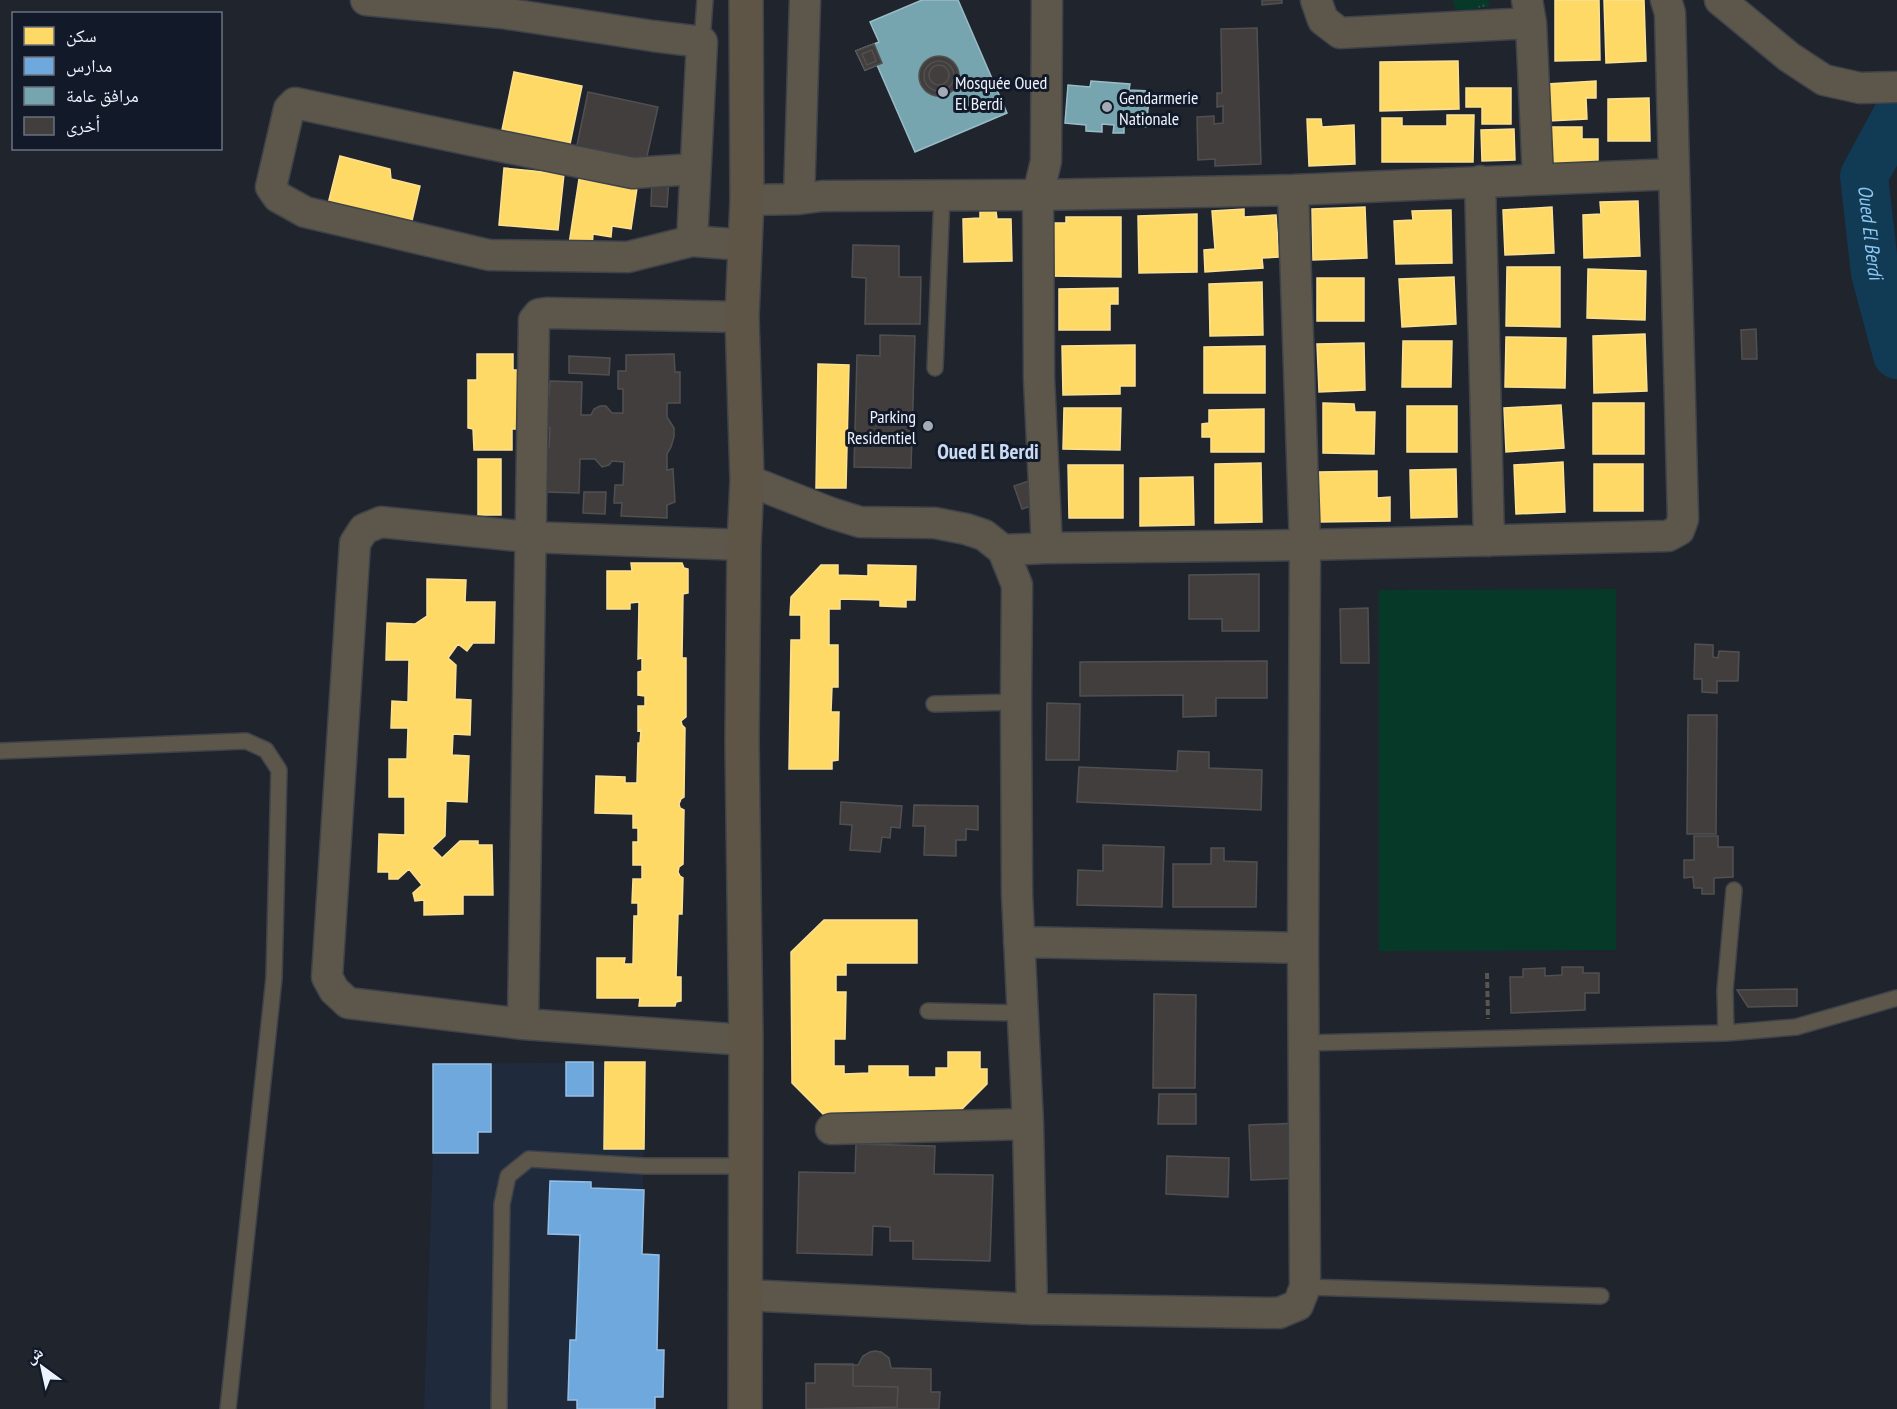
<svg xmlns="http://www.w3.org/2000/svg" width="1897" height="1409" font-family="'PT Sans Narrow','Noto Naskh Arabic',sans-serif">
<defs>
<pattern id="grass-tufts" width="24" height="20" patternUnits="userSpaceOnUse" patternTransform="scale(1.5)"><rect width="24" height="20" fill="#073929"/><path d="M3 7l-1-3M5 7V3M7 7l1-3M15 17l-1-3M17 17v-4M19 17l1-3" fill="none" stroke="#2b5649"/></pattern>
</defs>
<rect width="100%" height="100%" fill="#20242d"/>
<path fill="#1f2a3d" d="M645 1062 642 1254 659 1255 657 1349 664 1350 663 1397H655V1409H424L433 1153V1064Z"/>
<path fill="url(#grass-tufts)" d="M1453 0H1486L1490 2 1489 6 1462 11 1455 8Z"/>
<path fill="#073929" d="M1616 589V950L1379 951V590Z"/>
<path fill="#ffd966" stroke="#fae194" stroke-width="1.5" d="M1555 0H1599L1600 60 1555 61Z
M1604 0H1644L1646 61 1606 63Z
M1458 61 1459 109 1380 111V62Z
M514 72 582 86 570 144 502 130Z
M1596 81V98H1586L1587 119 1549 121 1547 84Z
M1466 88H1511V124H1482V107H1466Z
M1649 98 1650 141H1608V99Z
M1447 115H1474L1473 162H1382V118H1402V126H1447Z
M1307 119H1321L1322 127 1354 125 1355 164 1309 166Z
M1550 127H1582V139H1598V164H1551Z
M1514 129 1515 160 1482 161 1481 130Z
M340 156 390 169 391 179 420 186 411 225 328 204Z
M504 168 564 174 558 230 499 225Z
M579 179 637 188 631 229 612 226 611 237 593 234 592 247 569 244Z
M1638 201 1640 256 1584 258 1583 215 1601 214 1600 202Z
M1365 207 1367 258 1313 260 1312 209Z
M1552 207 1554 253 1505 255 1503 210Z
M1244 209V217L1276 215 1279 257 1262 258 1263 268 1205 272 1204 250 1215 249 1212 211Z
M1451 210 1452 263 1396 264 1394 221 1413 220 1412 211Z
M980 211H996L997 219H1011L1012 261 964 262 963 219 980 218Z
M1197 214V272L1139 273 1138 216Z
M1066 217H1121V277L1049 276V223H1066Z
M1507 267H1560V327L1506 326Z
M1588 269 1646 271 1645 320 1587 318Z
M1454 277 1456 324 1402 327 1399 279Z
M1317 278H1364V321H1317Z
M1262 282 1263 335 1210 336 1209 284Z
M1118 288V304H1110V330H1059V289Z
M1645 334 1647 391 1594 393 1593 336Z
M1506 337 1566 338 1565 388 1505 387Z
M1403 341H1452L1451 387H1402Z
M1364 343 1365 390 1319 392 1317 344Z
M1135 345V386H1120V394L1063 395 1062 346Z
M1265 346V393H1204V347Z
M477 354H513V370H522V429H512V450H474L473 429 468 428V380H477Z
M818 364 849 365 846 488H816Z
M1323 403 1354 404 1355 412H1375L1374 454 1323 453Z
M1593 403H1644V454H1593Z
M1561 405 1564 448 1506 452 1504 408Z
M1407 406H1457V452H1407Z
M1064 408H1121L1120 450 1063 449Z
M1264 409V452H1211V437H1202V424L1209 423V410Z
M478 459H501V515H478Z
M1563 462 1565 512 1516 514 1514 465Z
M1261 463 1262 522 1215 523V464Z
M1594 464H1643V511H1594Z
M1068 465H1123V518H1069Z
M1456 469 1457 517 1411 518 1410 470Z
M1377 471V498L1390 497V521L1319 522V472Z
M1193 477 1194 525 1140 526V478Z
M631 563H682L684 568 688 569V593L683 594 682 658H686V717L681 721 682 725 685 728 684 797 681 799 679 804 680 808 684 810 683 864 679 867 678 872 680 876 683 878 682 914H678L676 977H681V1001L676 1002 675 1006H639L640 998H597V958H625L624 964H633L634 916H638V903H632L633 879H642V865H633V842H638V828H633V814L595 813 596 776 625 777V783H637L638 743H640L641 730 638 731V706H645V696L638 695V672L642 671V658L638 659 639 602 630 603V609H607V571H632Z
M821 565H838V575L868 576V565L916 566 915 600H906V607L880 606V600L840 599V609H829V645H838V687H832L831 712H839L838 760 832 761V769H789L791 640H801V615H790L791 597Z
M427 579 466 580 465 602H495L494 643H473L467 651 458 644 448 658 456 665 455 699 471 700 470 735 453 734 452 755 469 756 467 802 446 801 445 836 432 848 442 858 460 841H478V845H492L493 895H463V914L424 915V900L415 901 413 893 422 885 409 869 398 879H389V872H378L379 834 405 835V797H389V759H407L408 728H391L392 701 408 702 409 660H386L387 623 415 624 427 616Z
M824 920H917V963H846V975H836V992H846L845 1039H834V1066H844V1074L869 1073V1066H908V1077H936V1068H948V1052H980V1069H987V1084L954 1117 823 1114 792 1083 791 952Z
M605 1062H645L644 1149H604Z"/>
<path fill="#6fa8dc" stroke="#95bee6" stroke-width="1.5" d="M566 1062H593V1096H566Z
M433 1064H491V1132H478V1153H433Z
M550 1181 591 1182V1188L644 1190 642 1254 659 1255 657 1350H664L663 1397H655V1409H577V1400H568L570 1340H576L580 1235 548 1234Z"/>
<path fill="#76a5af" stroke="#9abcc7" stroke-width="1.5" d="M922 0H958L1007 113 915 152 877 65 865 70 856 51 879 42 870 22Z
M1091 81 1130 84 1129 90 1150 91 1146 127 1124 125V133H1113L1114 125 1102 124V132L1086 131V125L1065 123 1068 85 1090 87Z"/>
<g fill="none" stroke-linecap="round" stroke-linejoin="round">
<path stroke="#113a54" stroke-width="48" id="s1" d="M1897 115 1864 176 1875 273 1897 355"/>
</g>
<path fill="#413e3d" stroke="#515051" stroke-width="1.5" d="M1262 0H1282V3L1262 5Z
M1257 28 1261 164 1215 166V159L1198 160 1197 117 1214 116V124L1223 123V106L1217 107V93H1222L1221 29Z
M874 44 882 63 865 70 856 51Z
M872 50 876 61 867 65 862 54Z
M919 76a20 20 0 1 1 40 0a20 20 0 1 1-40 0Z
M924 76a15 15 0 1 1 30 0a15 15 0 1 1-30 0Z
M929 75a10 10 0 1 1 20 0a10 10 0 1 1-20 0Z
M588 92 658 107 645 165 576 150Z
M652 178 669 179 667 207 651 206Z
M853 245 899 246V277H921L920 324H865L866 278 852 277Z
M1756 329 1757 359H1742L1741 330Z
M880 335 915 336 911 468 854 467 857 355 880 356Z
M674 354 675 372H680V403H667V417L674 428V437L671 447 667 454V470L673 469 675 502 667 505V518L621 516 622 503H614L615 485H623L624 462 612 461 609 465 602 467 595 459H580L579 493 546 492 538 447H549L550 428H538L540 395H549L550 381 582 382 581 415H591L594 409 600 406H606L612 413H623V389H618V371H626V355Z
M569 356 610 358 609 375 569 373Z
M1035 479 1043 502 1022 509 1014 486Z
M584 492H606L605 514 583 513Z
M1259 574V631H1222V619H1189V575Z
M1368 608 1369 663H1341L1340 609Z
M1695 644 1713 645V657L1718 658 1719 651 1739 652 1738 681H1717V693L1702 692V679H1694Z
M1267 661V698H1216V716L1183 717V695L1080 696V662Z
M1047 703 1080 704 1079 760H1046Z
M1688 715H1717L1716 834H1687Z
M1178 751 1209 752V768L1262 770 1261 810 1077 802 1079 767 1177 771Z
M841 802 902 806 900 828 891 827 890 838 882 837 880 852 850 850 852 825 840 824Z
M914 805 978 806V830L966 829V840H956V856L924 855 925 826H913Z
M1694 836H1718V847H1733V877L1714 878V894H1702V888H1694L1693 877 1684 878V860H1694Z
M1103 845 1164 847 1162 907 1077 905 1078 870 1103 871Z
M1211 848H1224V861L1257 862 1256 907H1173V864H1211Z
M1562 967H1583V973H1599V993H1585V1010L1511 1013 1510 977H1523V969L1545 968V976L1562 975Z
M1797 989V1006L1748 1007 1737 990Z
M1154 994 1196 995 1195 1088H1153Z
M1159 1094H1196V1124H1158Z
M1300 1123 1302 1178 1251 1180 1249 1125Z
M856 1144 935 1146 934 1174 993 1175 990 1261 913 1259V1241H890V1227L873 1226 872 1255 797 1253 799 1172 855 1173Z
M1167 1156 1229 1158 1228 1197 1166 1194Z
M875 1351 881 1352 889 1358 891 1368 931 1369V1392H940L939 1409H806V1383H815V1364L858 1365 863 1356 870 1352Z
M815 1364H853V1386L898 1387 897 1407 806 1409V1383H815Z"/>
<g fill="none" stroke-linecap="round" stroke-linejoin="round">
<g stroke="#3e4249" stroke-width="18">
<path id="service" d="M702 42 705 0
M935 368 942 195
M934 704 1016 702
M0 751 246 741 266 750 279 770 274 978 228 1409
M928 1011 1022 1013
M1726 1033 1725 990 1734 890
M1304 1043 1726 1033 1796 1027 1897 998
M1305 1287 1601 1296
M499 1409 502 1204 508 1176 529 1159 644 1166H746"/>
</g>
<g stroke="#3e4249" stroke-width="33">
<path id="minor" d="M366 0 502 13 653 36 702 42 692 241 744 245
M1316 0 1323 20 1340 33 1531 23
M1527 0 1531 23 1538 178
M1720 0 1789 57 1824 80 1860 88 1897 87
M1480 181 1489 541
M799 199 805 0
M747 200 799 199 822 196 1038 195 1293 190 1674 174
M692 241 628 257 489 255 305 212 278 197 271 187 289 109 295 103 480 142 633 173 695 169
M742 317 546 313 539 314 534 320 523 1024 746 1040
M747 480 831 513 860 522 935 523 966 529 984 535 1003 550 1017 585 1016 702 1017 894 1028 1124 1032 1309
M1047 548 1039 378 1038 195 1046 161 1047 0
M1003 550 1047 548 1305 545 1668 536 1679 530 1683 519 1670 13 1666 0
M1019 942 1303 948
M523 1024 348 1003 334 990 327 977 355 543 364 529 381 522 529 537 744 545
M831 1129 1028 1124
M744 1295 1032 1309 1279 1313 1298 1305 1305 1287 1303 948 1305 545 1293 190"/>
</g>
<g stroke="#3e4249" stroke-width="36">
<path id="secondary" d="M745 1409 746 1040 742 741 744 545 747 480 742 317 747 200 746 0"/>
</g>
<path stroke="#595550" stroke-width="4" stroke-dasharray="6 3" stroke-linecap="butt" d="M1487 973 1488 1019"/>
<use href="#service" stroke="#5d564a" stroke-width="15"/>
<use href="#minor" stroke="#5d564a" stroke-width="30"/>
<use href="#secondary" stroke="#5e5547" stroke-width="33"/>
</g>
<g fill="#a5abb5" stroke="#121928" stroke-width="2">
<circle cx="943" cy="92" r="6"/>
<circle cx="1107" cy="107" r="6"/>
<circle cx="928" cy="426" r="6"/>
</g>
<g text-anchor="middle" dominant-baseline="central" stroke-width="6" stroke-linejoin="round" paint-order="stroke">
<g font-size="18" fill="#edf3fe" stroke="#121928" text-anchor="start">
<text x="955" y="82">Mosquée Oued<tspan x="955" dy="21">El Berdi</tspan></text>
<text x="1119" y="97">Gendarmerie<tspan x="1119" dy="21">Nationale</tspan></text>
<text x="916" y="416" text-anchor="end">Parking<tspan x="916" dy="21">Residentiel</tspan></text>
</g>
<g font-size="20" font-style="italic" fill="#8dc8f3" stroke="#121928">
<text stroke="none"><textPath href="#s1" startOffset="126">Oued El Berdi</textPath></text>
</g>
<g font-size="21" font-weight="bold" fill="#cadbf4" stroke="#121928">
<text x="988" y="451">Oued El Berdi</text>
</g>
</g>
<rect x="12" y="12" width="210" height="138" fill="#121928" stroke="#6a707e" stroke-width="1.5"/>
<rect x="24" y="27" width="30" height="18" fill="#ffd966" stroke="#6a707e" stroke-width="1.5"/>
<text x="66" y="42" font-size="18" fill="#edf3fe">سكن</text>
<rect x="24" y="57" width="30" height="18" fill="#6fa8dc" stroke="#6a707e" stroke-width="1.5"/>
<text x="66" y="72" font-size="18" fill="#edf3fe">مدارس</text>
<rect x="24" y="87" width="30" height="18" fill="#76a5af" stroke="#6a707e" stroke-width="1.5"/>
<text x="66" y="102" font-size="18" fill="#edf3fe">مرافق عامة</text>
<rect x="24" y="117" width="30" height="18" fill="#413e3d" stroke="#6a707e" stroke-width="1.5"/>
<text x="66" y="132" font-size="18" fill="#edf3fe">أخرى</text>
<g transform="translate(42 1367) rotate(327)" stroke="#121928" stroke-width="4.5" paint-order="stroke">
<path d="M0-4.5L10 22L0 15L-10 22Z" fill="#edf3fe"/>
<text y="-9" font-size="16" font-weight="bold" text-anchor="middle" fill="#edf3fe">ش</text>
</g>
</svg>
